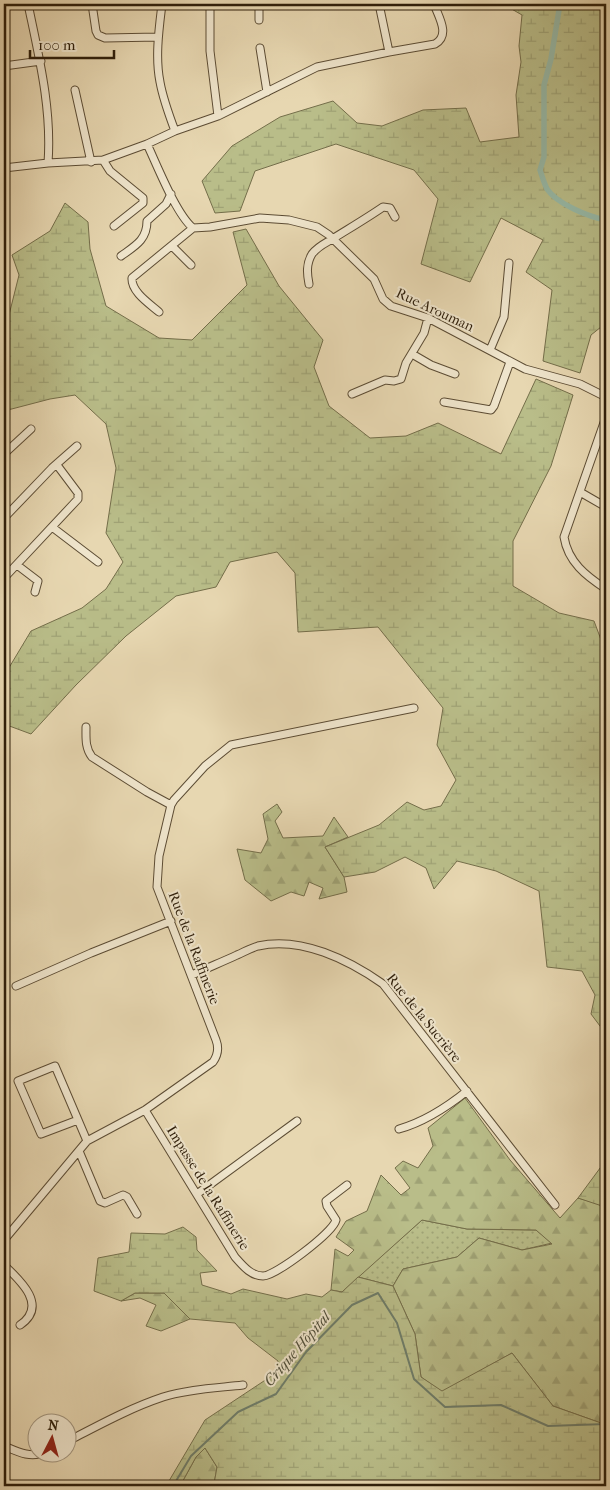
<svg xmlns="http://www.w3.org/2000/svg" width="610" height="1490" font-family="'IM FELL French Canon',serif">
<defs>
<pattern id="grass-dots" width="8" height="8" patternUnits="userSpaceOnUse" patternTransform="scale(1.25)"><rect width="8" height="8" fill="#b9bd89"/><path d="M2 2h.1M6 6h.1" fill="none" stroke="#9fa275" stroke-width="1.8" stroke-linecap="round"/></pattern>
<pattern id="forest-firs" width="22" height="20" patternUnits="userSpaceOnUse" patternTransform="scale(1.25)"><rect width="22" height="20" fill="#b9bd89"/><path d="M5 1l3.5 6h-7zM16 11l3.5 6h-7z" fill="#9fa275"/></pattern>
<pattern id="wetland-marsh" width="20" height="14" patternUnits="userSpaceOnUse" patternTransform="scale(1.25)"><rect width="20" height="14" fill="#b9bd89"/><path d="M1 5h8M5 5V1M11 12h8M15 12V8" fill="none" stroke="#9fa275"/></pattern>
</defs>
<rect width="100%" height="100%" fill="#e7d7b1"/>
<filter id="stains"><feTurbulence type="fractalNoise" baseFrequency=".004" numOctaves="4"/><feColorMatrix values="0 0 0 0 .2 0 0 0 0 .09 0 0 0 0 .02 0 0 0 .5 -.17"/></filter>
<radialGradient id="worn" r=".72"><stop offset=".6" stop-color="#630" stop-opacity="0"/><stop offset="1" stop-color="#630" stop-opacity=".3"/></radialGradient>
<path fill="url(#grass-dots)" stroke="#746e4a" d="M422 1220 467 1229 536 1230 552 1243 522 1250 479 1238 457 1257 403 1269 393 1286 358 1277Z"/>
<path fill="url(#forest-firs)" stroke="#746e4a" d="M277 804 282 812 275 821 283 838 323 836 334 817 348 837 325 847 344 877 347 892 319 899 323 888 309 882 304 896 291 892 271 901 245 880 237 849 261 853 268 839 263 814Z
M465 1098 510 1160 560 1218 578 1198 602 1205 606 1200V1421L601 1423 553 1406 512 1353 442 1392 421 1377 415 1334 393 1286 403 1269 457 1257 479 1238 522 1250 552 1244 536 1230 467 1229 422 1220 342 1292 331 1290 335 1249 348 1256 354 1250 336 1237 346 1221 367 1211 381 1175 401 1195 410 1188 395 1168 403 1161 418 1168 433 1146 428 1128Z
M135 1293H164L190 1319 161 1331 146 1326 156 1305 140 1298 121 1301Z
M205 1448 217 1467 214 1484 216 1486H180L196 1457Z"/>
<path fill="url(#wetland-marsh)" stroke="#746e4a" d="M503 4H606V323L591 335 580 373 543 361 552 290 526 272 543 240 501 218 470 282 421 264 438 199 414 170 336 144 255 171 240 211 215 213 202 181 232 146 280 117 333 101 357 123 382 126 423 110 466 108 480 142 519 137 516 95 521 62 519 46 522 15Z
M65 203 88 222 90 249 106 306 159 338 192 340 247 285 233 232 246 229 279 286 323 340 314 367 329 406 370 438 406 436 438 423 501 454 536 379 573 395 551 466 513 541V586L559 613 594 621 606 653V1034L591 1014 595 995 582 971 547 967 539 891 496 871 457 861 434 889 426 868 405 857 375 872 344 877 325 847 379 825 407 802 424 810 441 806 456 780 437 745 443 708 378 627 298 632 295 573 277 552 230 562 216 587 176 596 126 636 76 685 31 734 4 724V676L31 631 82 608 106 589 123 562 106 533 116 468 106 424 75 395 50 399 4 411V329L6 327 19 275 12 255 50 231Z
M606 1160V1200L602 1206 578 1198Z
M183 1227 196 1237 197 1250 217 1271 200 1273 202 1285 231 1294 243 1289 287 1299 306 1294 322 1297 331 1290 342 1292 358 1277 393 1286 415 1334 421 1377 442 1391 512 1353 553 1406 601 1423 606 1421V1486H216L214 1484 217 1467 205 1448 196 1457 180 1486H166L205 1420 276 1373 278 1361 248 1338 235 1323 190 1319 164 1293H135L121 1301 94 1291 98 1258 129 1252 131 1233 165 1234Z"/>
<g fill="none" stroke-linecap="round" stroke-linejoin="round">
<path stroke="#6d7c69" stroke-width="2" d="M173 1486 191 1456 238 1412 276 1394 306 1352 352 1305 378 1293 397 1323 414 1379 445 1407 501 1405 548 1426 606 1424"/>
<path stroke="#97baa8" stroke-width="5.5" d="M560 4 551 59 544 85V157L540 170C542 176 544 183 547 189 557 204 589 217 606 220"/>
<g stroke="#5c4c34" stroke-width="9">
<path id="street" d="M28 4C39 57 52 109 48 163
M92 4 96 31 98 35 105 38 158 37
M162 4C159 29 155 57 160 82 163 99 169 115 175 131
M210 4V51L218 116
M259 4V20
M379 4 389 52
M260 48 267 92
M4 66 41 61
M75 90 91 162
M147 144C157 165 176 214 193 228L210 227 260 218 289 220 317 227 329 235 374 279 383 299 391 306 428 318 525 369 580 384 606 397
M103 160 110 171 143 198V203L114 226
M4 168 48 163 103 160 147 144 175 131 218 116 317 67 389 52 435 44C451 35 438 16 434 4
M172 246 191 265
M121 256C135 246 147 240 147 221L166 204 171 194
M309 284C307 274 306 264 312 254 318 246 326 243 334 238 350 228 367 218 383 207L390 208 395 217
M159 312C150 304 131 292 132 278L193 228
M490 350 504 317 509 263
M412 354 431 365 455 374
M352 394 385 380 394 381 401 379 406 363 424 333 428 318
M444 402 491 410 494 406 510 362
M606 417 564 537C568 562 586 576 606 589
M4 454 31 429
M580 492 606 507
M4 518 52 468 77 446
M52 527 98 562
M17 565 38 581 35 592
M4 578 78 499V493L57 465
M86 727C86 738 85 748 92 757L147 792 171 805
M192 975C207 968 222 962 237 955 244 952 251 948 258 946 301 936 349 960 383 984L555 1205
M16 986 91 953 171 921
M145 1110 235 1257C243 1266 251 1276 263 1276 275 1276 333 1233 336 1220L327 1206 326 1201 347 1185
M78 1120 41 1134 18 1081 55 1066 87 1141
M399 1129C424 1122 447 1107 467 1091
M79 1151 100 1201 105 1203 123 1195 127 1197 137 1214
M197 1194 297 1121
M4 1240 87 1141 145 1110 213 1062C218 1055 219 1048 216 1040L157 887 159 856 171 805 174 800 205 766 231 745 414 708
M4 1265C21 1281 48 1306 20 1325
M68 1441C99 1425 130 1408 163 1397 189 1389 217 1388 243 1385
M4 1446C16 1451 31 1459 44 1452"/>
</g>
<use href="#street" stroke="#efe5cc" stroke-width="7"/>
</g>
<g text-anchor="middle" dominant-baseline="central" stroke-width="4" stroke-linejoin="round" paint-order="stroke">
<g font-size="14" fill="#2e1e0a" stroke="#efe5cc">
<text transform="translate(435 310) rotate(25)">Rue Arouman</text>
<text transform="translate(194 948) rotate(69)">Rue de la Raffinerie</text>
<text transform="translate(424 1018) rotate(51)">Rue de la Sucrière</text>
<text transform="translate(208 1188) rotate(58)">Impasse de la Raffinerie</text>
</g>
<g font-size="15" font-style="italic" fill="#4e4d39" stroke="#efe5cc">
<text transform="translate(297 1349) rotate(-49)">Crique Hôpital</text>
</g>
</g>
<rect width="610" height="1490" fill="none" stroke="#e7d7b1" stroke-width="20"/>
<rect x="5" y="5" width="600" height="1480" fill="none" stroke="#2e1e0a" stroke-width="2.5"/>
<rect x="10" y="10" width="590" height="1470" fill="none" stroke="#2e1e0a"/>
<g transform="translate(52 1438) rotate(6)"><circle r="24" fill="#efe5cc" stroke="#a2957e"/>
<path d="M0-4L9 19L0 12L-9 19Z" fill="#8f2418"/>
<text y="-8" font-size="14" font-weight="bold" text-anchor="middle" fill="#2e1e0a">N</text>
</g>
<path d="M30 50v8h84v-8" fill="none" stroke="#2e1e0a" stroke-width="2.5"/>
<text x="38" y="50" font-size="15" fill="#2e1e0a" stroke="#efe5cc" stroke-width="4" paint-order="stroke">100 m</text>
<rect width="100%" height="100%" filter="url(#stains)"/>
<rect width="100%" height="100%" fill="url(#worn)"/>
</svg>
